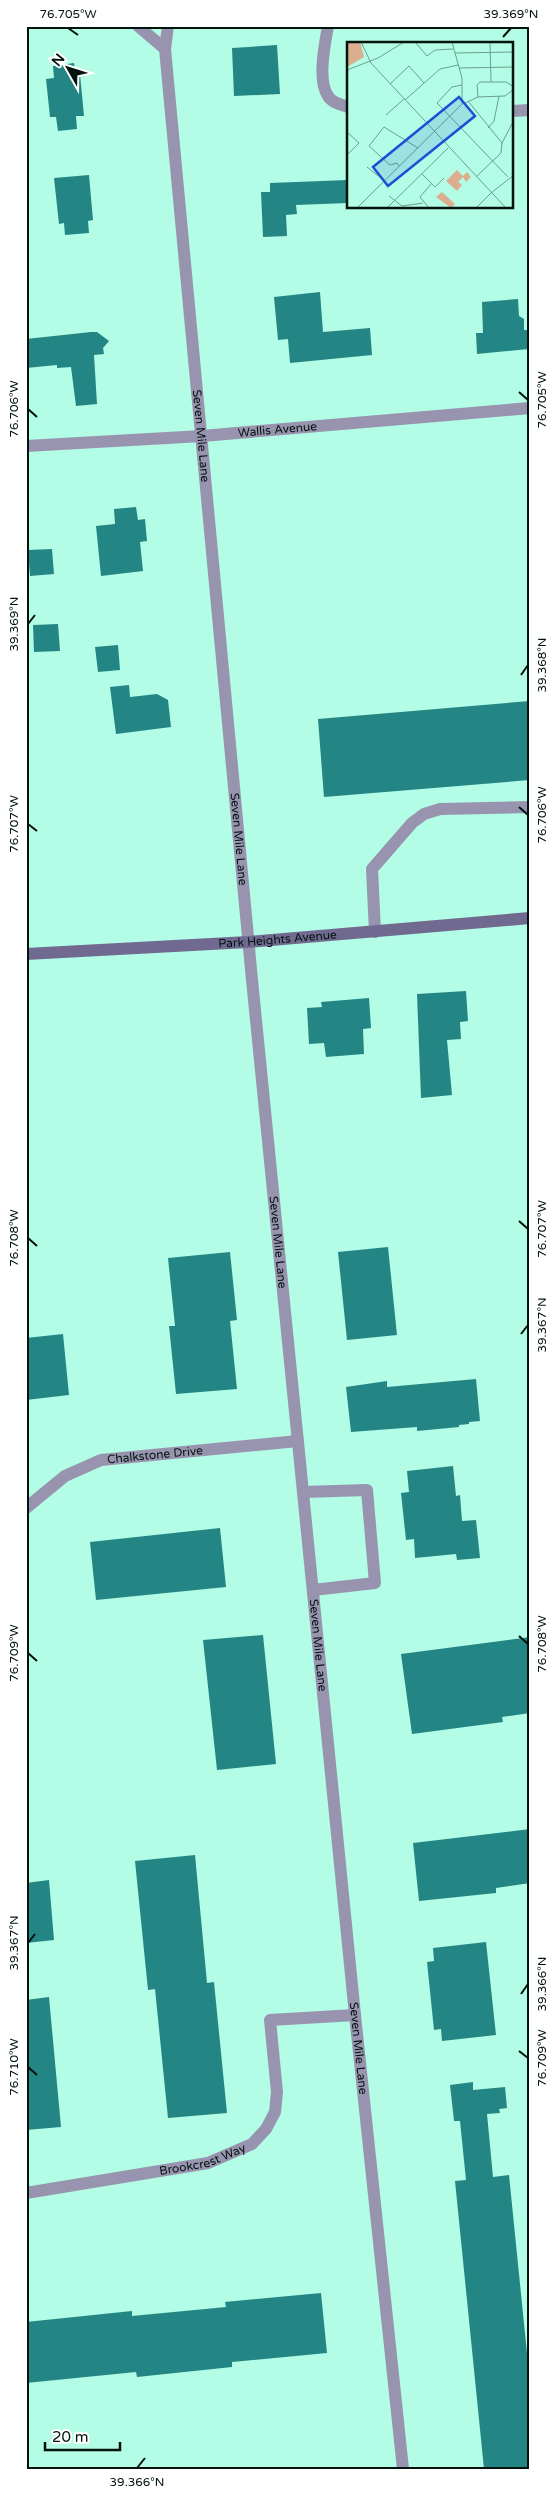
<svg xmlns="http://www.w3.org/2000/svg" width="556" height="2495" font-family="'Varela Round',sans-serif">
<rect width="100%" height="100%" fill="#b3fce5"/>
<path fill="#238684" d="M277 45 280 94 234 96 232 48Z
M74 63 75 74H80L84 116H76L77 129 58 131 56 117H50L46 79 54 78 53 66Z
M89 175 93 220 88 221 89 233 65 235 64 223 59 224 54 178Z
M348 180V203L296 205 297 214 286 215 287 236 263 237 261 192H270V183Z
M320 292 323 332 370 328 372 355 290 363 288 339 278 340 274 297Z
M518 299 519 316 524 319V330H528L529 349 477 354 476 333H483L482 302Z
M91 332H97L109 341 103 348 104 354 94 355 97 404 76 406 71 367 57 368V365L26 368V339Z
M136 507 138 520 145 519 147 541 140 542 143 571 101 576 96 526 115 524 114 509Z
M52 549 54 574 30 576 28 550Z
M58 624 60 651 34 652 33 625Z
M118 645 120 670 98 672 95 647Z
M129 685 130 697 157 694 168 700 171 727 116 734 110 687Z
M530 701V780L324 797 318 719Z
M466 991 468 1021 460 1022 461 1039 447 1040 452 1095 421 1098 417 994Z
M369 998 371 1028 363 1029 364 1054 326 1057 324 1043 309 1044 307 1008 322 1007 321 1002Z
M388 1247 397 1335 347 1340 338 1252Z
M230 1252 237 1320 230 1321 237 1389 176 1394 169 1326H175L168 1258Z
M63 1334 69 1395 26 1400V1338Z
M476 1379 480 1421 469 1422V1424L459 1425V1427L417 1431V1427L351 1432 346 1387 387 1381V1387Z
M453 1466 456 1496 460 1495 462 1521 476 1520 480 1558 457 1560 456 1554 415 1558 414 1539 406 1540 401 1493 409 1492 407 1471Z
M220 1528 226 1587 96 1600 90 1542Z
M263 1635 276 1764 217 1770 203 1640Z
M530 1637V1713L502 1717 503 1722 412 1734 401 1654Z
M530 1829V1883L496 1888V1893L419 1901 413 1843Z
M195 1855 207 1983 214 1982 227 2113 168 2118 155 1989 148 1990 135 1861Z
M49 1880 54 1940 26 1943V1883Z
M486 1942 496 2035 442 2041 441 2029 434 2030 427 1962 434 1961 433 1948Z
M49 1997 61 2127 26 2130V2000Z
M473 2082V2090L505 2087 507 2108 499 2109 500 2113 487 2114 493 2177 509 2175 530 2383V2469H484L455 2181 466 2180 460 2121H454L450 2085Z
M321 2293 327 2353 232 2362V2367L137 2377 136 2372 26 2383V2322L132 2311V2316L226 2307 225 2302Z"/>
<g fill="none" stroke-linecap="round" stroke-linejoin="round">
<path stroke="#9894af" stroke-width="12" d="M328 26C325 44 317 80 328 96 332 103 342 105 348 107
M512 111 530 110
M375 932 372 869 412 823 424 814 440 809 530 807
M303 1492 367 1490 375 1583 313 1590"/>
<g stroke="#9894af" stroke-width="12">
<path d="M165 49 168 26"/>
<path id="s1" d="M26 446 202 436 530 408"/>
<path id="s2" d="M26 1508 65 1476 101 1460 298 1441"/>
<path id="s3" d="M26 2193 208 2163 252 2144 266 2129 275 2112 277 2092 270 2020 355 2015"/>
</g>
<path stroke="#9894af" stroke-width="12" id="s4" d="M138 26 165 49 252 980 355 2015 403 2469"/>
<path stroke="#716a90" stroke-width="12" id="s5" d="M26 954 248 942 530 918"/>
</g>
<path fill="none" stroke="#00140d" stroke-width="2" d="M68 28 78 35M503 37 511 28M519 392 528 400M28 409 37 417M28 624 35 615M521 675 528 665M519 807 528 815M28 824 37 831M519 1221 528 1229M28 1238 37 1246M521 1334 528 1325M519 1636 528 1644M28 1653 37 1661M28 1943 35 1934M521 1994 528 1984M519 2051 528 2058M28 2067 37 2075M137 2468 145 2458"/>
<g text-anchor="middle" dominant-baseline="central" stroke-width="5" stroke-linejoin="round" paint-order="stroke">
<g font-size="12" fill="#00140d" stroke="#fff">
<text stroke="none"><textPath href="#s1" startOffset="252">Wallis Avenue</textPath></text>
<text stroke="none"><textPath href="#s4" startOffset="424">Seven Mile Lane</textPath></text>
<text stroke="none"><textPath href="#s4" startOffset="829">Seven Mile Lane</textPath></text>
<text stroke="none"><textPath href="#s5" startOffset="252">Park Heights Avenue</textPath></text>
<text stroke="none"><textPath href="#s4" startOffset="1234">Seven Mile Lane</textPath></text>
<text stroke="none"><textPath href="#s2" startOffset="144">Chalkstone Drive</textPath></text>
<text stroke="none"><textPath href="#s4" startOffset="1639">Seven Mile Lane</textPath></text>
<text stroke="none"><textPath href="#s4" startOffset="2044">Seven Mile Lane</textPath></text>
<text stroke="none"><textPath href="#s3" startOffset="180">Brookcrest Way</textPath></text>
</g>
</g>
<g transform="translate(347 42)">
<rect width="166" height="166" fill="#b3fce5"/>
<path d="M0 0H13L17 15 0 25ZM110 128 116 134 120 130 124 135 119 140 116 135 111 140 115 143 110 149 99 139ZM95 150 108 162 104 166 89 155Z" fill="#ddad8f"/>
<path fill="none" stroke="#6b9f8f" stroke-width="1" d="M14 0 24 21 159 166M68 0 80 14 88 8 106 7M143 0 144 40M108 11 167 10M112 26 167 25M0 28 31 16 57 0M43 42 62 24 77 41M115 43 105 45 90 61 161 135M131 55 130 43 133 40H159L167 45M58 58 93 27 111 23M121 59 155 101M116 62 131 55 158 54 167 47M39 73 57 57M141 86 147 79 152 54M0 90 12 101 0 113M52 124 50 121 43 123 22 104 37 85 71 106M20 125 38 139M75 132 88 145 97 136M129 135 154 111 155 101 167 78M144 151 167 133M42 154 55 164 76 161M10 166 115 62V36L105 0M40 166 101 106M82 166 73 155 85 141M129 166 144 151"/>
<path fill="#1d4ed8" fill-opacity="0.15" stroke="#1d4ed8" stroke-width="2.5" d="M112 55 128 74 41 144 26 125Z"/>
<rect width="166" height="166" fill="none" stroke="#00140d" stroke-width="2.5"/>
</g>
<rect width="556" height="2495" fill="none" stroke="#ffffff" stroke-width="55"/>
<g transform="translate(68 68) rotate(309)" stroke="#ffffff" stroke-width="4" paint-order="stroke">
<path d="M0-4L9 19L0 12L-9 19Z" fill="#00140d"/>
<text y="-8" font-size="14" font-weight="bold" text-anchor="middle" fill="#00140d">N</text>
</g>
<path d="M45 2442v8h75v-8" fill="none" stroke="#00140d" stroke-width="2.5"/>
<text x="52" y="2442" font-size="15" fill="#00140d" stroke="#ffffff" stroke-width="4" paint-order="stroke">20 m</text>
<rect x="28" y="28" width="500" height="2440" fill="none" stroke="#00140d" stroke-width="2"/>
<g font-size="12" text-anchor="middle" fill="#00140d">
<text x="68" y="18">76.705°W</text>
<text x="511" y="18">39.369°N</text>
<text transform="translate(542 400) rotate(-90)" y="4">76.705°W</text>
<text transform="translate(14 409) rotate(-90)" y="4">76.706°W</text>
<text transform="translate(14 624) rotate(-90)" y="4">39.369°N</text>
<text transform="translate(542 665) rotate(-90)" y="4">39.368°N</text>
<text transform="translate(542 815) rotate(-90)" y="4">76.706°W</text>
<text transform="translate(14 824) rotate(-90)" y="4">76.707°W</text>
<text transform="translate(542 1229) rotate(-90)" y="4">76.707°W</text>
<text transform="translate(14 1238) rotate(-90)" y="4">76.708°W</text>
<text transform="translate(542 1325) rotate(-90)" y="4">39.367°N</text>
<text transform="translate(542 1644) rotate(-90)" y="4">76.708°W</text>
<text transform="translate(14 1653) rotate(-90)" y="4">76.709°W</text>
<text transform="translate(14 1943) rotate(-90)" y="4">39.367°N</text>
<text transform="translate(542 1984) rotate(-90)" y="4">39.366°N</text>
<text transform="translate(542 2058) rotate(-90)" y="4">76.709°W</text>
<text transform="translate(14 2067) rotate(-90)" y="4">76.710°W</text>
<text x="137" y="2486">39.366°N</text>
</g>
</svg>
